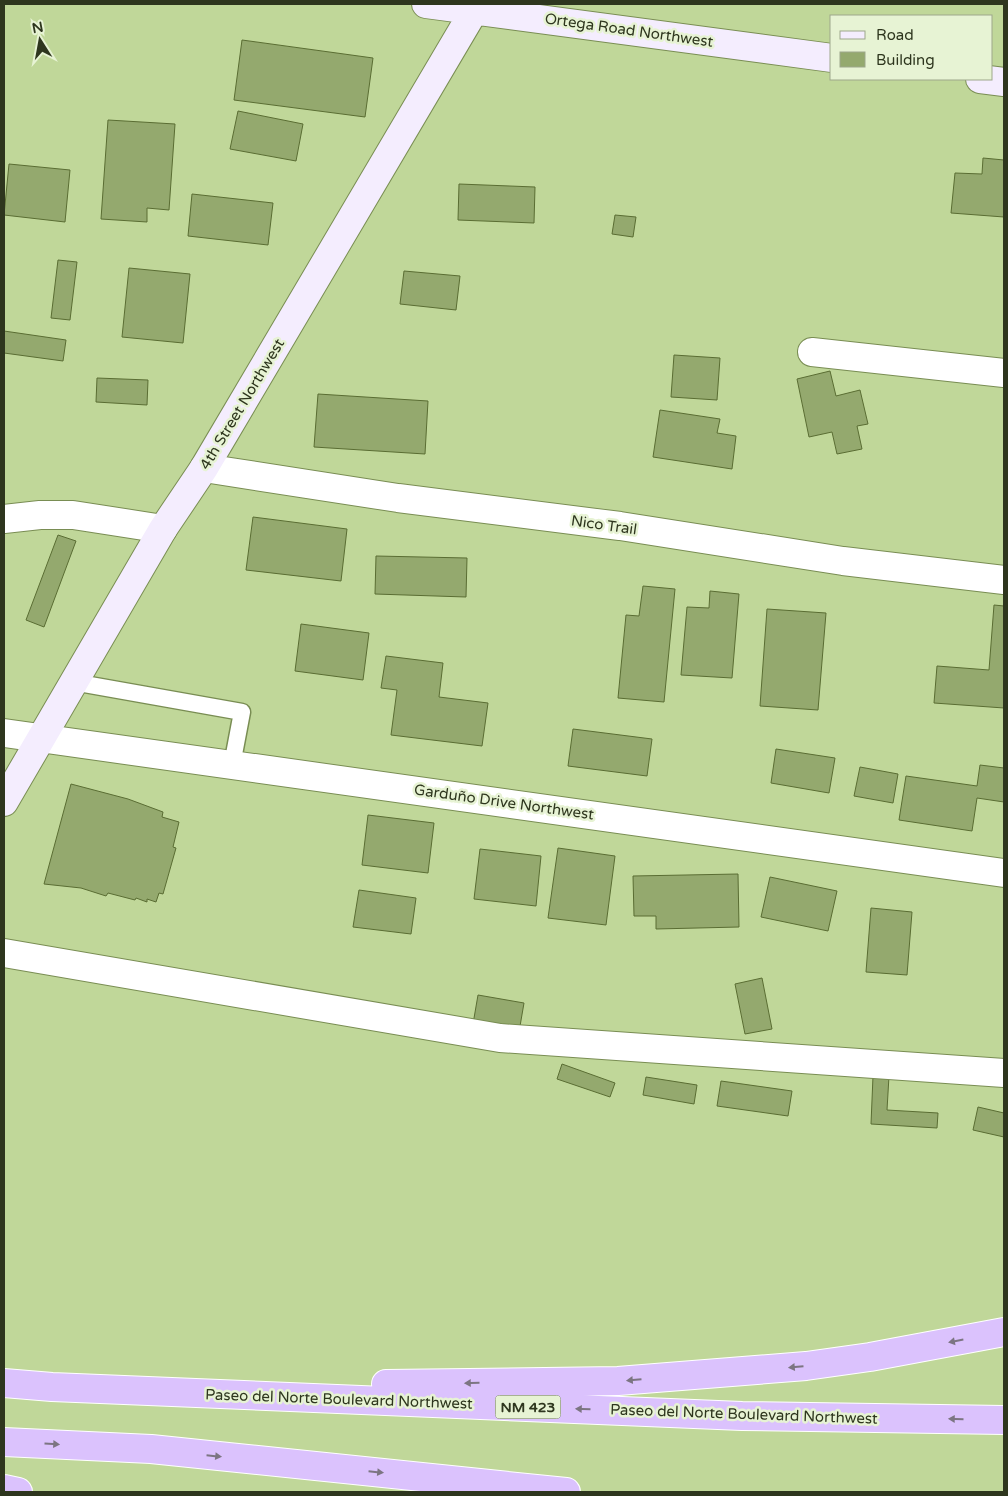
<svg xmlns="http://www.w3.org/2000/svg" width="1008" height="1496" font-family="'Varela Round',sans-serif">
<rect width="100%" height="100%" fill="#c0d799"/>
<path fill="#94a96e" stroke="#5a6d33" d="M242 40 373 58 365 117 234 100Z
M238 111 303 124 296 161 230 149Z
M108 120 175 124 169 210 147 208V222L101 219Z
M983 158 1004 160V217L951 213 955 173 982 174Z
M9 164 70 170 65 222 4 215Z
M459 184 535 187 534 223 458 220Z
M192 194 273 203 268 245 188 236Z
M615 215 636 217 633 237 612 234Z
M58 260 77 262 70 320 51 318Z
M129 268 190 274 183 343 122 337Z
M404 271 460 276 456 310 400 304Z
M4 331 66 340 63 361 4 353Z
M674 355 720 358 717 400 671 397Z
M830 371 836 396 860 390 868 424 857 426 862 449 837 454 832 432 809 437 797 379Z
M97 378 148 380 147 405 96 402Z
M318 394 428 401 425 454 314 447Z
M660 410 720 419 717 433 736 436 732 469 653 457Z
M253 517 347 529 341 581 246 570Z
M58 535 76 541 44 627 26 620Z
M376 556 467 558 466 597 375 594Z
M643 586 675 589 664 702 618 698 626 615 639 616Z
M710 591 739 594 732 678 681 675 687 607 709 608Z
M994 605 1004 606V708L934 703 937 666 989 670Z
M767 609 826 613 818 710 760 706Z
M301 624 369 633 363 680 295 671Z
M386 656 443 663 439 697 488 703 482 746 391 735 397 690 381 688Z
M573 729 652 739 647 776 568 766Z
M776 749 835 758 829 793 771 783Z
M980 765 1004 768V802L977 798 972 831 899 820 906 776 977 786Z
M860 767 898 774 893 803 854 796Z
M71 784 128 799 163 812 162 817 179 822 173 847 176 848 163 894 159 893 156 902 147 899V902L136 898 135 900 108 893 106 896 81 888 44 884Z
M368 815 434 823 428 873 362 865Z
M558 848 615 856 606 925 548 918Z
M480 849 541 856 536 906 474 899Z
M738 874 739 927 656 929V916H634L633 876Z
M770 877 837 891 828 931 761 917Z
M359 890 416 898 411 934 353 927Z
M871 908 912 912 907 975 866 972Z
M762 978 772 1029 745 1034 735 984Z
M478 995 524 1003 519 1032 473 1024Z
M562 1064 615 1083 610 1097 557 1079Z
M873 1076H889L887 1110 938 1113 937 1128 871 1124Z
M646 1077 697 1085 694 1104 643 1095Z
M721 1081 792 1091 788 1116 717 1106Z
M978 1107 1004 1113V1137L973 1130Z"/>
<g fill="none" stroke-linecap="round" stroke-linejoin="round">
<g stroke="#798d53" stroke-width="19">
<path id="lane" d="M73 682 242 712 232 765"/>
</g>
<g stroke="#798d53" stroke-width="30">
<path id="street" d="M812 352 1004 373
M204 468 398 498 620 526 843 561 1004 580
M4 519 40 515H73L163 529
M4 733 1004 873
M4 953 500 1038 1004 1073"/>
</g>
<g stroke="#798d53" stroke-width="30">
<path id="secondary" d="M426 4 832 58
M980 79 1004 82
M4 802 163 529 204 468 478 4"/>
</g>
<g stroke="#fff" stroke-width="30">
<path id="highway" d="M4 1383 52 1387 742 1416 1004 1420
M386 1384 618 1381 806 1366 870 1357 1004 1332
M4 1442 151 1449 566 1492
M4 1489 18 1492"/>
</g>
<use href="#lane" stroke="#fff" stroke-width="16"/>
<use href="#street" stroke="#fff" stroke-width="28"/>
<use href="#secondary" stroke="#f4edfe" stroke-width="28"/>
<use href="#highway" stroke="#dbc2fd" stroke-width="28"/>
</g>
<defs><path id="oneway-solid" d="M-6-.8H1V-3.2L6.5 0L1 3.2V.8H-6Z" transform="scale(1.25)"/></defs>
<g fill="#7c7582">
<use href="#oneway-solid" transform="translate(956 1341) rotate(169)"/>
<use href="#oneway-solid" transform="translate(796 1367) rotate(175)"/>
<use href="#oneway-solid" transform="translate(634 1380) rotate(175)"/>
<use href="#oneway-solid" transform="translate(472 1383) rotate(179)"/>
<use href="#oneway-solid" transform="translate(583 1409) rotate(-178)"/>
<use href="#oneway-solid" transform="translate(956 1419) rotate(-179)"/>
<use href="#oneway-solid" transform="translate(52 1444) rotate(3)"/>
<use href="#oneway-solid" transform="translate(214 1456) rotate(6)"/>
<use href="#oneway-solid" transform="translate(376 1472) rotate(6)"/>
</g>
<g text-anchor="middle" dominant-baseline="central" stroke-width="5" stroke-linejoin="round" paint-order="stroke">
<rect fill="#e7f3d4" stroke="#666f55" stroke-width="1" x="495.5" y="1395.5" width="65" height="23" rx="4"/>
<g font-size="14" font-weight="bold" fill="#2e361e">
<text x="528" y="1407">NM 423</text>
</g>
<g font-size="15" fill="#2e361e" stroke="#e7f3d4">
<text transform="translate(629 30) rotate(8)">Ortega Road Northwest</text>
<text transform="translate(242 404) rotate(-59)">4th Street Northwest</text>
<text transform="translate(604 525) rotate(8)">Nico Trail</text>
<text transform="translate(504 802) rotate(8)">Garduño Drive Northwest</text>
<text transform="translate(339 1399) rotate(2)">Paseo del Norte Boulevard Northwest</text>
<text transform="translate(744 1414) rotate(2)">Paseo del Norte Boulevard Northwest</text>
</g>
</g>
<rect width="1008" height="1496" fill="none" stroke="#2e361e" stroke-width="10"/>
<rect x="830" y="15" width="162" height="65" fill="#e7f3d4" stroke="#9da78b"/>
<rect x="840" y="31" width="25" height="8" fill="#f4edfe" stroke="#9da78b"/>
<text x="876" y="40" font-size="15" fill="#2e361e">Road</text>
<rect x="840" y="52" width="25" height="15" fill="#94a96e" stroke="#9da78b"/>
<text x="876" y="65" font-size="15" fill="#2e361e">Building</text>
<g transform="translate(40 40) rotate(349)" stroke="#e7f3d4" stroke-width="4" paint-order="stroke">
<path d="M0-4L9 19L0 12L-9 19Z" fill="#2e361e"/>
<text y="-8" font-size="14" font-weight="bold" text-anchor="middle" fill="#2e361e">N</text>
</g>
</svg>
